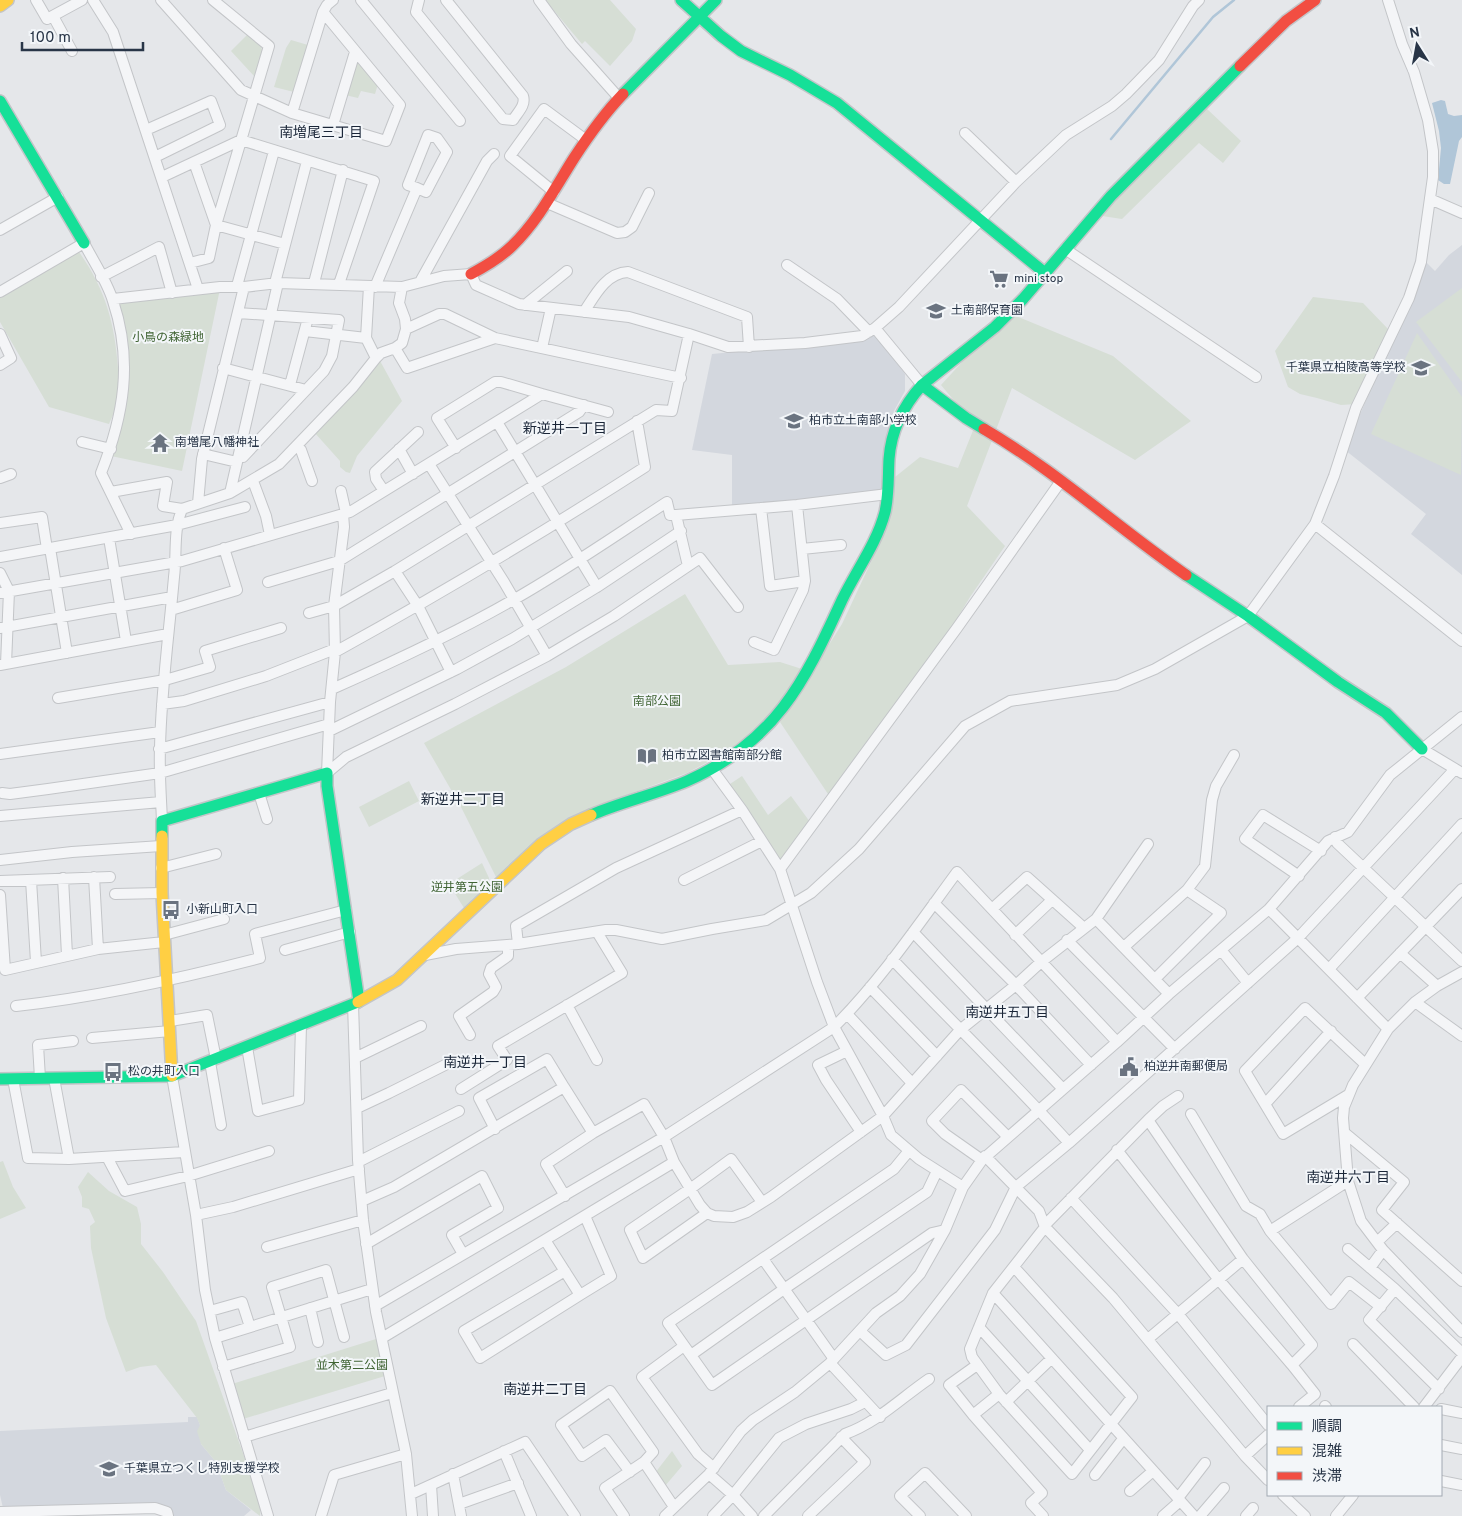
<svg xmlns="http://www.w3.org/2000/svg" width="1462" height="1516" font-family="Overpass,'Noto Sans JP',sans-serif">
<rect width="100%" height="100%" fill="#e5e7ea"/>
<path fill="#d3d7de" d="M1462 245V575L1411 534 1426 514 1345 450 1425 261 1435 271 1449 255Z
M876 334 905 374V391L894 411 888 431 881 491 732 508V455L692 450 712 354 861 340Z
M188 1417H197L200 1425 201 1444 216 1462 226 1490 251 1510 244 1516H173L171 1508 156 1504 3 1508 0 1495V1431L188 1422Z"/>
<path fill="#d6ded5" d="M545 0H610L636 29 632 41 610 66 585 41 582 44Z
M248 34C269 51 263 51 254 76L231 51Z
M291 40 308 45 294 92 274 87 286 48Z
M360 62 378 84 375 94 361 91 358 98 345 95 354 64Z
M1206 108 1241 141 1223 163 1199 143 1122 219 1102 216 1174 136Z
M79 252C105 288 115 324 118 368 118 379 119 391 117 402 116 410 112 417 109 424L49 407 0 322V297Z
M1462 288V382L1416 322Z
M220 289 182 471 111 456 128 395V367L118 304 121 301Z
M1313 297 1363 303 1389 330 1356 404 1341 405 1317 398 1300 394 1288 387 1275 351Z
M1016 316 1113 356 1191 421 1135 460 1012 388 967 506 1005 546 970 597 940 647 830 797 780 722 842 624 878 547 890 481 920 457 958 468 978 418 961 409 941 385 975 348Z
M1417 333 1462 397 1461 475 1371 434Z
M379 359 402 401 357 456 350 473 346 472 340 467V461L314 432Z
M685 594 728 665 780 662 802 669 787 692 764 720 749 735 723 754 687 773 602 804 496 877 461 807 424 743 566 667Z
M742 776 768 815 791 796 810 822 779 864 727 786Z
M409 781 419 801 369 827 359 807Z
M482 863 489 878V884L464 908 449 884Z
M3 1161 13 1187 26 1208 0 1219V1162Z
M88 1172 109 1191 137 1207 141 1224V1244L163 1272 196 1321 261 1504 260 1516 226 1490 216 1462 201 1444 197 1431 200 1425 197 1418 156 1365 140 1367 126 1372 106 1318 91 1248 90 1226 95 1222 89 1209 82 1207V1197L78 1187Z
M376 1339 385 1376 243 1419 232 1384Z
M672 1451 682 1466 665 1486 655 1473Z"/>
<path fill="#b0c6d8" d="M1441 100 1445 101 1448 114 1454 116 1462 115V137L1459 141 1450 184H1444L1438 180 1441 148 1439 131 1432 103Z"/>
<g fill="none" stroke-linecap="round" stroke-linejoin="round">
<path stroke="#b0c6d8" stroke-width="2.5" d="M1111 139 1213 17 1234 0"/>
<g stroke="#c3c5c8" stroke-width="12">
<path id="street" d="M36 0 47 19 82 0
M93 0 113 32 198 289
M161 0 241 90 292 113 386 141 400 105 323 12
M361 0 460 121
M419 0 416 12 503 119 513 120C518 112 526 105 523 96L446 0
M539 0 571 44 619 98
M53 16 72 51
M292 113 323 12 327 5 333 0
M333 125 355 52
M146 130 211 101 220 125 155 157
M965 133 1016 182
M194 162 216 225 285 244
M162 177 241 140 374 181 339 284
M554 192 510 156 544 109 586 140
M1430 199 1462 213
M547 203 617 233 625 232 632 227 649 193
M0 230 58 197
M1065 249 1256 377
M190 263 209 258 216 225 269 46 213 0
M787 265 837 299 869 332
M101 277 159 247 172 293
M420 282 487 161 494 154
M275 283 307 161
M314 283 343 170
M237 286 274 151
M369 286 366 338 376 358
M375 287 417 188 426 192 447 152 437 138 428 135 408 185 417 188
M0 292 84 243C93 261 107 281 113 301 133 361 124 415 101 473L131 534
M113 299 220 287H244L278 283 402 287 444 276 471 274 476 285 519 304 629 317 689 334 728 347 805 343 862 336 875 328 899 307 1016 182 1066 135 1112 106 1126 94 1159 60 1193 6 1199 0
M525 305 567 271
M584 312C595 295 606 273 628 272L747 317 749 347
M238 313 339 320 332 356 324 371 243 457 239 456
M875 328 922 385
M406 329 439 314H445L495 338 681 378
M305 331 366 338
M0 334 11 358 0 365
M395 348 407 368 495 338
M542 348 551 308
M223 368 306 390
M290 385 308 318
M497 422 597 587
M82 442 111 449
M297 446 301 450 312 481
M456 448 437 418 495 382H501L542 394
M399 449 413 474
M203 454 237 462
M429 464 504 582 547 656
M0 478 11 474
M253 481 266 516 270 535
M341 491 346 513
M384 491 376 479 375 472 418 432
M111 492 167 482 163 506 182 509 230 493 279 464 353 387 376 358 381 353 395 348 402 343 406 329 405 319 399 303 402 287
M230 493 278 283
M198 503 202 459 244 287
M761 508 770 586 805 581 797 505
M0 523 42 517 47 549
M1315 524 1462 641
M109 538 126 641
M50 548 67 653
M802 549 841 545
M0 557 177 525 245 507
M688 566 700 558 738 607
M395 571 418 606 451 672
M0 573 9 591 6 664
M268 582 339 561 579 412 584 405
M0 593 182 561 350 512 542 394 608 412
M171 610 237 590 224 548
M309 613 334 606 395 571 656 410 672 411 689 334
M0 628 172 597
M754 642 774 650 803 590 805 581
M335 652C440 594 544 532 645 467L637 421
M0 665 168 634
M332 689C393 662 454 634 513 600 566 570 616 535 667 502L670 515H676
M58 698 165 680 210 667 205 651 281 628
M162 704 184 701 266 676 335 649
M329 731 457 669 512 639 597 587 681 531
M159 749 330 702
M1422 749 1462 773
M0 754 160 732
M712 769 742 810 780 869 817 982 834 1027 883 1116 891 1135 919 1159 963 1187
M327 773 346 757 455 704 547 656 614 616 688 566 676 515 797 505 888 494
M327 773 330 702 335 652 334 606 344 527 343 514
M2 793 10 794 48 789 160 773 329 724
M259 793 267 819
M0 816 161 802
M162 821C161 797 159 773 160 748 161 691 169 634 174 577 177 554 173 531 182 509
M1335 837 1337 843 1462 961
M0 860 72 852 161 846
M161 868 216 854
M780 869 957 628 1061 481
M1299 876 1245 839 1263 815 1321 851
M94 877 98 949
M63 878 67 955
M31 880 36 962
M684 880 762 841
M0 881 110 877
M115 894 162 893
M0 895 5 970 98 949 164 942
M934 903 1016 985 1091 1065
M992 909 1027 877 1084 928
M1269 909 1388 1029
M1096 919 1169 994
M913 932 1063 1089
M164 935 224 919
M1015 935 1052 900
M1067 940 1175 1049
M518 944 516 926 616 868 742 810
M1124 947 1187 890 1205 866 1212 800 1216 786 1234 755
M285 950 350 932
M1221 950 1248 983
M1400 953 1437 986
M425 955 456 949 518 944 606 930H616L662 939 712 929 766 920 811 893 859 849 965 726 1010 701 1117 685 1155 669 1248 616 1315 524 1334 476 1356 408 1409 298 1421 262 1433 177V151L1428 120 1414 72 1402 44 1388 0
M892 959C951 1021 1012 1080 1069 1143
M1329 969 1462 824
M1462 972 1437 986 1415 1002 1388 1029 1353 1085 1344 1107 1343 1118 1348 1181 1361 1221 1383 1250 1462 1332
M1155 979 1221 913 1187 890
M870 987 937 1056
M1357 998 1462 889
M1415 1002 1462 1036
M353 1004 358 1160 363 1220 376 1312 406 1454 412 1516
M567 1005 597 1060
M16 1006C99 997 179 979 260 958L255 934 346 910
M847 1014 912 1083
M170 1021 207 1015 216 1059
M470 1035 459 1016 493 992 496 987 489 974 491 968 508 956V945
M92 1038 170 1031
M247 1047 258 1111 299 1100 301 1025
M847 1051 818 1065 826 1080 861 1132
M355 1058 421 1026
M210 1062 221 1125
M172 1076 196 1215 205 1290 215 1338 268 1516
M40 1078 38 1045 73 1041
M54 1078 69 1159
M13 1079 28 1158 69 1159 184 1152
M461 1089 507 1060 498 1046 622 973 597 932
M1348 1095 1283 1134 1245 1071 1305 1008 1365 1064
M1265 1104 1331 1031
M357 1108 389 1093 449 1063
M1191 1114 1246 1206 1260 1214 1270 1231 1331 1304 1349 1282 1381 1307
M1148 1120 1243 1259 1312 1345 1292 1365 1315 1394 1299 1407
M495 1129 479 1098 547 1059 564 1087
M1345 1133 1404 1182 1382 1210 1462 1281
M1117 1150 1219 1280 1292 1365
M908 1152 894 1169 668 1323 712 1385 932 1233 945 1230
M985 1156 1039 1211 1045 1227 1113 1298 1245 1456 1268 1480
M107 1157 125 1191 188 1176 269 1151
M358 1160H362L459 1111
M982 1160 945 1134 932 1121 961 1090 1008 1137
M565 1196 546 1164 593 1133 644 1104 664 1137 674 1162 700 1205 707 1213 714 1216 733 1217 747 1212 771 1197 883 1116 960 1030 1016 985 1041 962 1096 919 1148 844
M1071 1198 1178 1314 1268 1425
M362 1201 394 1187 564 1087 593 1133
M707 1213 643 1258 630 1230 690 1189 731 1159 762 1202
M196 1215 233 1207 359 1169
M1045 1225 1148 1120 1163 1106 1178 1096
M1270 1231 1348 1181
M545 1240 580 1295 611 1276 585 1216
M1377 1242 1397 1223
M366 1244 482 1176 498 1208 452 1235 463 1254
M267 1247 363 1220
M1348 1249 1395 1289 1462 1353
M763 1259 834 1359
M1014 1267 1132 1397 1072 1474 999 1394 972 1357 970 1349 993 1293 1045 1227
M1370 1268 1383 1250
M565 1271 464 1331 480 1358 580 1295
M1395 1289 1369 1320 1439 1389
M993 1293 1194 1516
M375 1306 664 1137 834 1027C881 980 918 925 957 872L1117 1042
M310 1308 318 1342
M210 1311 242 1302 250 1327
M979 1327 1090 1450
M860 1331 886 1355 906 1345 995 1230 1016 1187 1069 1143 1298 938 1455 769
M215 1338 372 1289
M382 1338 674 1162
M1148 1339 1243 1259
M1353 1344 1414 1407
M684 1346 642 1377 698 1454 714 1468
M691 1355 784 1289 927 1192 937 1171
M830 1363 880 1417
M977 1365 949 1385 973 1415 1042 1493 1031 1503 1043 1516
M223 1367 290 1347 272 1287 326 1270 344 1337
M1006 1402 1051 1359
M1325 1406 1326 1407
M1424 1407 1462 1357
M1441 1409 1462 1413
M973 1415 999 1394
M244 1437 392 1393
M1441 1445 1462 1449
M504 1451 531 1516
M1245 1456 1268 1435
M630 1472 606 1440 582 1456 561 1425 610 1391 653 1452 644 1462
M453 1474 461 1516
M709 1474 733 1495 752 1516
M1095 1475 1123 1439
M1441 1481 1462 1485
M431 1485 433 1516
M1130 1491 1153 1471
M411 1494 525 1442 575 1516
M1283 1495 1305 1516
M1178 1498 1205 1463
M459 1504 518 1483
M0 1512 155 1508 167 1512 168 1516
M321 1516 334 1475 406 1454
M624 1516 605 1488 644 1462 674 1507
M665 1516 709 1474 741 1431 753 1420 795 1392 830 1363 876 1313 900 1296 920 1274 945 1230 963 1187 982 1160 1117 1042 1169 994 1269 909 1328 841 1348 832 1390 775 1462 717
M713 1516 733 1495 779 1438 806 1424 851 1409 865 1402
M764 1516 845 1434C878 1422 901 1398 929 1379
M808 1516 865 1462 841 1437
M920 1516 900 1496 925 1473 966 1516
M1163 1516 1180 1501
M1200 1516 1224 1488
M1246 1516 1253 1508
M1336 1516 1353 1495"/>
</g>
<g stroke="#c3c5c8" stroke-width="14">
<path id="fast" d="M681 0 721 36 741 51 790 75 837 103 1045 273
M623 94 716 0
M0 101 84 243
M922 385 995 327 1023 299 1111 196 1240 66
M1186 575 1248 616 1338 682 1386 713 1422 749
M591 815C622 802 656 794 687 781 775 742 804 683 842 600 856 571 877 543 885 512 889 495 888 477 889 459 891 431 903 406 922 385L966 418 984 429
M162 836V821L327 773V786L359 1001
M0 1079 172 1076 358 1002"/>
</g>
<g stroke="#c3c5c8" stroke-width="14">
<path id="slow" d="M0 6 8 0
M162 836V893L172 1076
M358 1002 397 980 541 844 571 824 591 815"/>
</g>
<g stroke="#c3c5c8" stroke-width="14">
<path id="jam" d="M1240 66 1286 21 1315 0
M471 274C486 266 500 258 512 246 538 221 555 188 574 158 589 135 604 114 623 94
M984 429C1056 471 1118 528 1186 575"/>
</g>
<use href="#street" stroke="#f4f5f7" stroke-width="10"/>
<use href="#fast" stroke="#16e098" stroke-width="11"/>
<use href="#slow" stroke="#ffcf43" stroke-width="11"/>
<use href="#jam" stroke="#f24e42" stroke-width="11"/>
</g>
<defs>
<g id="supermarket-bare" transform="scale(1.5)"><path d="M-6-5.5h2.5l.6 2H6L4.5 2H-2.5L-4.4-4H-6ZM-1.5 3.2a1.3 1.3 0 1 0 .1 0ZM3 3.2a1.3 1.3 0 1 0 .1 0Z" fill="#6a7380" stroke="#f3f6f9" stroke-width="2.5" paint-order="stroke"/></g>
<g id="school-bare" transform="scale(1.5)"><path d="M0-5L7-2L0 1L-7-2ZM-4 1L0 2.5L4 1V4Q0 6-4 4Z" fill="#6a7380" stroke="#f3f6f9" stroke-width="2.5" paint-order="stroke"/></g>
<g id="temple-bare" transform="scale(1.5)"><path d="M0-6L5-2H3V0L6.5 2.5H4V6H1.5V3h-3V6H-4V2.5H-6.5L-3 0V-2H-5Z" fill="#6a7380" stroke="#f3f6f9" stroke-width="2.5" paint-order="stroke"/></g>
<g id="library-bare" transform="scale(1.5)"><path d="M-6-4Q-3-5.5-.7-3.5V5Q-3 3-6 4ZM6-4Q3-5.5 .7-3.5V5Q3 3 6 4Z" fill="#6a7380" stroke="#f3f6f9" stroke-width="2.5" paint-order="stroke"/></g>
<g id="bus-bare" transform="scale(1.5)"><path d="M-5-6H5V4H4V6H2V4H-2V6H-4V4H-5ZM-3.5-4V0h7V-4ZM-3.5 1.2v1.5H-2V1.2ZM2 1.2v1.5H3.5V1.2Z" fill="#6a7380" stroke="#f3f6f9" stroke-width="2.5" paint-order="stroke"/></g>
<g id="civic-bare" transform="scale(1.5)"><path d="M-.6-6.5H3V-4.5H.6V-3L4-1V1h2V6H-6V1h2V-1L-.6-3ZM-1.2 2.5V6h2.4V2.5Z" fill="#6a7380" stroke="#f3f6f9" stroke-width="2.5" paint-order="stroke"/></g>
</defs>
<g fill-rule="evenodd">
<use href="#supermarket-bare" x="999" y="279"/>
<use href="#school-bare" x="936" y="311"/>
<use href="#school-bare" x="1421" y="368"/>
<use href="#school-bare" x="794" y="421"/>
<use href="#temple-bare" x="160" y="443"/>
<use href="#library-bare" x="647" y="756"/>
<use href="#bus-bare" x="171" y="910"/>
<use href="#civic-bare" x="1129" y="1067"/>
<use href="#bus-bare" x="113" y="1072"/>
<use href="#school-bare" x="109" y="1469"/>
</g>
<g text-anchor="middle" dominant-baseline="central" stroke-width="4" stroke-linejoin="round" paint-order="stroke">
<g font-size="12" fill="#283547" stroke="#f3f6f9" text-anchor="start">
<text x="1014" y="279">mini stop</text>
<text x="951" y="311">土南部保育園</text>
<text x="1406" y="368" text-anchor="end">千葉県立柏陵高等学校</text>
<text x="809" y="421">柏市立土南部小学校</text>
<text x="175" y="443">南増尾八幡神社</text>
<text x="662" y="756">柏市立図書館南部分館</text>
<text x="186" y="910">小新山町入口</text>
<text x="1144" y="1067">柏逆井南郵便局</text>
<text x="128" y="1072">松の井町入口</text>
<text x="124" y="1469">千葉県立つくし特別支援学校</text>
</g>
<g font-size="12" fill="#406434" stroke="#f3f6f9">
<text x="168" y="338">小鳥の森緑地</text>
<text x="657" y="702">南部公園</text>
<text x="467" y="888">逆井第五公園</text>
<text x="352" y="1366">並木第二公園</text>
</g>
<g font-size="14" fill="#1a2638" stroke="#f3f6f9">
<text x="321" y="133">南増尾三丁目</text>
<text x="565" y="429">新逆井一丁目</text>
<text x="463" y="800">新逆井二丁目</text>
<text x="1007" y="1013">南逆井五丁目</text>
<text x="485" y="1063">南逆井一丁目</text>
<text x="1348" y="1178">南逆井六丁目</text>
<text x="545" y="1390">南逆井二丁目</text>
</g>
</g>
<rect x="1267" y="1406" width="175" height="90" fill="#f3f6f9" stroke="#a2a9b2"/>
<rect x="1277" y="1422" width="25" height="8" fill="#16e098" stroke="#a2a9b2"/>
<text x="1312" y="1431" font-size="15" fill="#283547">順調</text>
<rect x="1277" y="1447" width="25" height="8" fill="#ffcf43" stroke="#a2a9b2"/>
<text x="1312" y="1456" font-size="15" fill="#283547">混雑</text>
<rect x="1277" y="1472" width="25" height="8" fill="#f24e42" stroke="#a2a9b2"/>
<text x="1312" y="1481" font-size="15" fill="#283547">渋滞</text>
<g transform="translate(1417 45) rotate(349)" stroke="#f3f6f9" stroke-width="4" paint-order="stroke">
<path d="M0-4L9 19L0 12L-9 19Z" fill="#283547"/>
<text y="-8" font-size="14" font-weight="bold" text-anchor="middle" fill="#283547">N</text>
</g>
<path d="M22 42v8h121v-8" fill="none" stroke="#283547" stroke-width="2.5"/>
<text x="30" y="42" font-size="15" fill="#283547" stroke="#f3f6f9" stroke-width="4" paint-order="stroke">100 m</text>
</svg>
